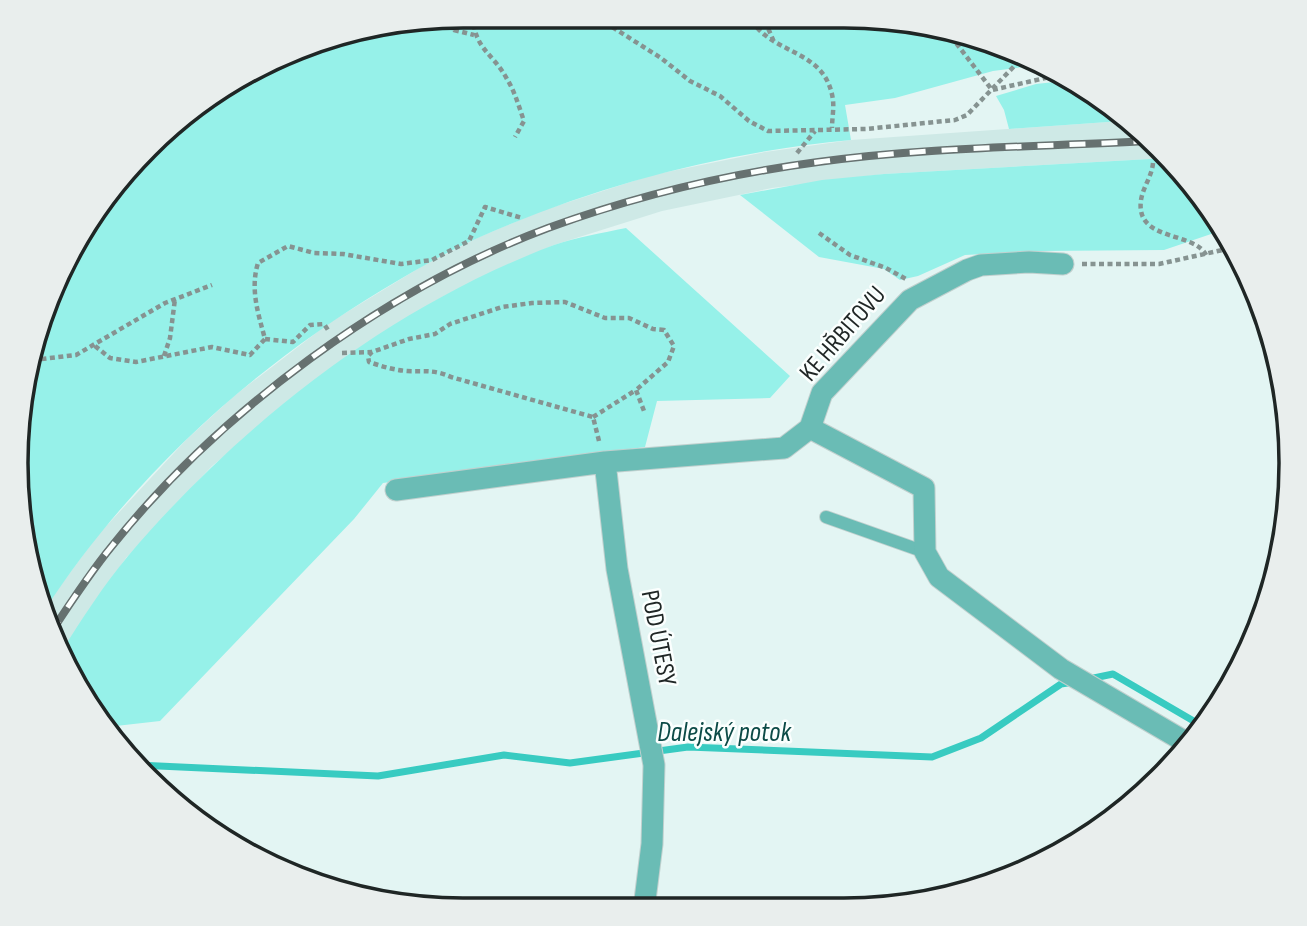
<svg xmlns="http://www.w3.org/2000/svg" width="1307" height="926" font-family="'Sofia Sans Condensed',sans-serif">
<rect width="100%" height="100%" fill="#e3f5f3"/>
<path fill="#cee9e6" d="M1122 121 1168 158 884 174 772 188 662 211 554 245 493 272 442 297 349 354 212 466 126 558 61 652 50 635 44 611 55 593 98 535 186 440 234 396 329 323 424 265 477 238 541 211 652 175 765 152 851 140Z"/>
<path fill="#96f1e9" d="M463 16 932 24 1038 65 993 71 895 98 845 105 851 140C724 152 597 185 480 237 446 252 414 271 382 290 248 371 130 479 44 611L20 521V404L62 266 126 168 215 91 347 31Z
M1073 80 1122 121 1009 129 1004 110 996 96 1036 84Z
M1168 158 1181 168 1217 232 1164 250 1041 251 965 255 918 276 900 280 884 269 819 257 740 195 822 180 884 174Z
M626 228 790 376 770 398 657 401 645 447 383 483 354 519 160 721 107 727 61 652C82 619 103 586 128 556 241 423 390 307 554 245 577 237 602 233 626 228Z"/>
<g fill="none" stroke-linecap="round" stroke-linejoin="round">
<path stroke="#38cbc1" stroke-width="7" d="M1089 679 1113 674 1197 723
M137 765 378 776 504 755 570 763 688 747 932 757 981 738 1061 684 1074 682"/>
<g stroke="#c0d0ce" stroke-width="14">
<path id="service" d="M826 517 925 552"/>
</g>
<g stroke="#c0d0ce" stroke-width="23">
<path id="minor" d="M810 428 924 488 925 552 939 577 1061 669 1182 740
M810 428 822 393 910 300 967 270 981 265 1029 262 1063 264
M605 462 617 569 654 765 652 844 644 908
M396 490 605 462 784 448 810 428"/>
</g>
<path stroke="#869391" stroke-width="4.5" stroke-dasharray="5 3.5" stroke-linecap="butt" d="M473 16C474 49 493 53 507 79 515 92 519 107 524 121L515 137
M452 17 454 30
M598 18 661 58 690 81 720 96 749 121 768 131 866 129 955 120 967 115 1022 58
M441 19 454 30 474 35
M752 21C775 56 826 49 833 100 834 109 832 119 832 128
M765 21 774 42
M946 30 992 90 1063 74
M195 108C211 105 218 99 227 86
M797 153 815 131
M1153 163C1152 176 1143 187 1141 200 1135 242 1194 231 1206 255
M819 233 850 255 886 268 906 279
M1082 264H1159L1227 249
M265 339 293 342 310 325 324 324 328 330
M95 346 110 358 136 362 212 347 250 355 265 339C258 313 250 289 258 263L288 246 314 253 343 254 401 264 432 260 469 241 485 207 522 218
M342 353 372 352
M164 356 170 338 175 299
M33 360 76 355 165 303 212 285
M593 417 636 390 644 411
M599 441 593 417 451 377C433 369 425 372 407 371 393 370 381 366 369 362L368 356 372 352 409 339 435 334 450 324 502 307 532 303 565 302 605 318H629L653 329 664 330 674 346 668 362 636 390"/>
<use href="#service" stroke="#6abcb5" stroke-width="12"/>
<use href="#minor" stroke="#6abcb5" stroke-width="21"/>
<g stroke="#667170" stroke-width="8">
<path id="rail" d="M50 634C69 605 89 574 112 546 220 411 385 289 548 228 635 196 727 174 818 162 927 147 1038 147 1147 141"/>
</g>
<use href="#rail" stroke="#fbfffe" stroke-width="5" stroke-dasharray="16" stroke-linecap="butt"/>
</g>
<g text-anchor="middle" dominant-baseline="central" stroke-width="5" stroke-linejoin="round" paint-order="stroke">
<g font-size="26" fill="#1f2625" stroke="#fbfffe">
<text transform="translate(843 334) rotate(-49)">KE HŘBITOVU</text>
<text transform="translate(658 638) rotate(79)">POD ÚTESY</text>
</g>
<g font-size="28" font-style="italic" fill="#0c4b47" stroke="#fbfffe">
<text x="724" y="732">Dalejský potok</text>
</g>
</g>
<path d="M0 0H1307V926H0ZM463 28H844A435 435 0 0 1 1279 463V463A435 435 0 0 1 844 898H463A435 435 0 0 1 28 463V463A435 435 0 0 1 463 28Z" fill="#e9eeed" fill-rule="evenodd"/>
<path fill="none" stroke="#1f2625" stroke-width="3.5" d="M463 28H844A435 435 0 0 1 1279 463V463A435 435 0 0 1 844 898H463A435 435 0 0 1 28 463V463A435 435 0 0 1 463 28Z"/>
</svg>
